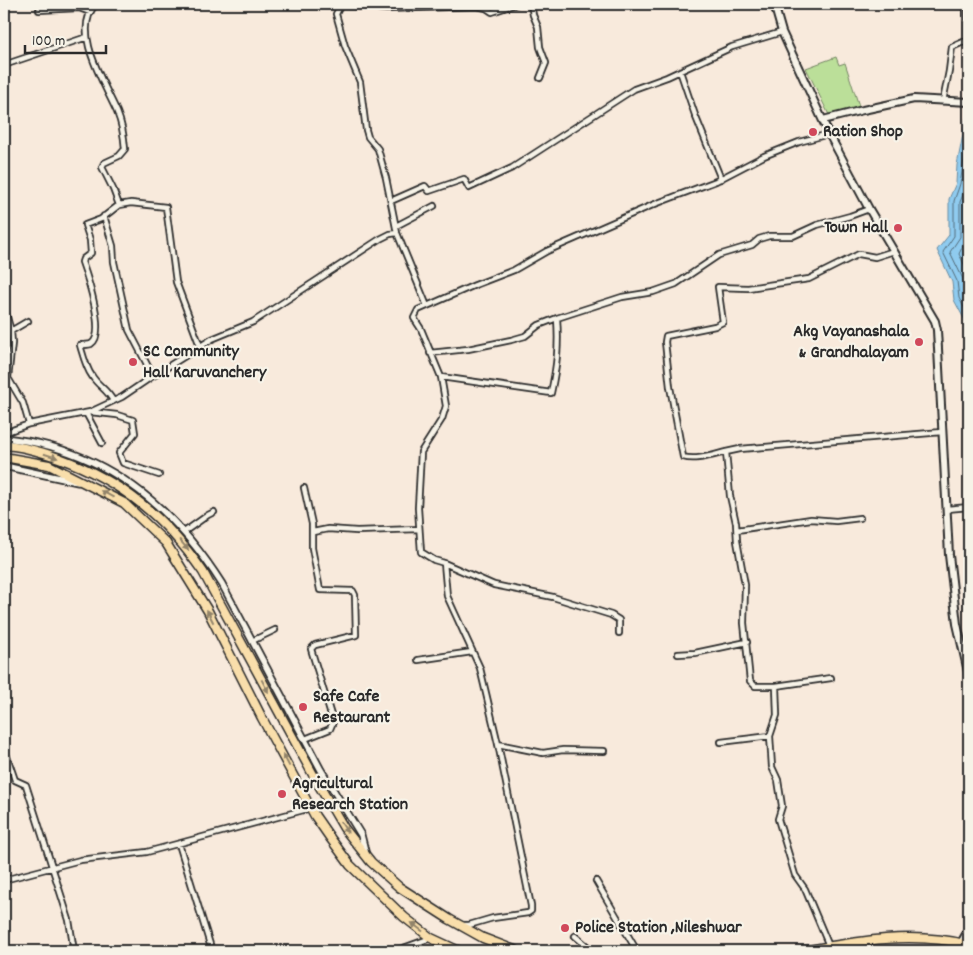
<svg xmlns="http://www.w3.org/2000/svg" width="973" height="955" font-family="Dekko,sans-serif">
<rect width="100%" height="100%" fill="#f8eadc"/>
<filter id="ink" filterUnits="userSpaceOnUse"><feTurbulence type="fractalNoise" baseFrequency=".02" numOctaves="2"/><feDisplacementMap in="SourceGraphic" scale="10" xChannelSelector="R" yChannelSelector="G"/><feConvolveMatrix kernelMatrix="1 2 1 2 8 2 1 2 1" color-interpolation-filters="sRGB"/></filter>
<g filter="url(#ink)">
<path fill="#bbdf99" stroke="#738562" d="M836 57 839 65 845 63 859 106 830 117 806 68Z"/>
<path fill="#8fcbef" stroke="#678ba1" d="M969 104V328L954 300 952 282 937 250 949 235V199L956 183 957 165Z"/>
<g fill="none" stroke-linecap="round" stroke-linejoin="round">
<path stroke="#536b79" stroke-width="1" d="M969 129 960 184 954 201V236L943 252 957 281 959 298 969 317
M969 162 967 185 960 202V237L950 252 963 279 965 296 969 304
M969 199 967 203V237L959 254 969 274"/>
<g stroke="#2b2b2b" stroke-width="8">
<path id="minor" d="M96 4C70 31 105 84 117 112 122 124 124 136 125 149L119 156 104 163 102 167 113 189 119 205 101 219 85 225 90 240 91 253 83 259 82 262C87 276 107 335 91 344 88 345 83 345 80 345 83 355 86 368 92 376 98 386 108 390 113 401
M347 4 340 6 336 14 345 46 360 82 366 130 368 137 378 149 386 178 397 233 427 306 418 310 414 318 421 329 441 377 446 406 442 419 421 452 418 508 421 552 434 560 444 563 447 596 480 668 498 744 531 906V911L528 913 493 918 469 925H461
M531 4 533 15 538 27 540 47 546 63 540 78
M347 5 387 9 477 6 486 8 492 12 516 4
M39 10 79 8 90 12
M4 65 87 37
M680 71 695 115 721 179
M943 101 949 71 952 47 968 40V4
M391 201 425 186 429 191 464 179 469 188 512 168 634 89 667 77 732 47 782 32
M119 205 131 203 166 207 176 282 200 346
M104 216 113 246 114 262 129 330 153 376
M396 226 434 206
M427 306 475 285 514 270 547 251 655 204 716 181 764 156 799 142 829 134
M4 307 11 331 12 343 8 378 23 403 29 424
M11 331 28 321
M430 353 468 349 511 340 525 336 539 325 557 318 622 297 653 292 676 284 719 255 752 245 759 239 769 236H793L817 225 850 216 869 209
M441 377 551 393C557 365 559 346 557 318
M90 412 122 397 153 376 212 339 253 322 380 239 390 234 397 233
M86 413 102 443
M4 433 29 424 90 412 117 415 133 420 135 433 119 453 123 463 159 475
M726 452C713 455 696 461 683 457L670 387 665 342 666 336 715 326 723 322 718 287 748 288 809 279 859 254 875 257 894 251
M304 488 312 524V548L320 590 353 591 355 595 356 635 315 645 311 649 333 722 330 729 305 739
M947 509 969 507
M737 530 811 519 836 521 860 518
M184 532 208 515 214 512
M313 532 328 529 357 531 419 529
M444 563 494 585 553 597 611 615 619 620V633
M252 641 275 630
M678 654 695 653 747 642
M418 660 472 652
M776 686 831 678
M721 742 770 736
M498 744 543 753 563 750 604 751
M4 748 15 780 26 785 69 920 74 951
M179 844 212 951
M4 880 80 860 147 852 311 808
M596 881 637 951
M575 936 593 951
M829 946 805 889 795 875 778 819 782 806 778 780 772 767 770 736 777 715 776 686H755L750 681 744 623 745 585 737 541 736 523 730 496 726 452 740 449 942 432
M395 951 431 938"/>
</g>
<g stroke="#2b2b2b" stroke-width="9">
<path id="tertiary" d="M4 438C100 447 171 503 222 584L321 770 361 835 366 855
M4 466 78 482"/>
</g>
<g stroke="#2b2b2b" stroke-width="10">
<path id="secondary" d="M774 4 782 32 829 134 869 209 935 321 937 330 949 555 957 624 969 676
M823 120 863 110 914 99 969 102
M961 943 969 929"/>
</g>
<g stroke="#2b2b2b" stroke-width="11">
<path id="trunk" d="M4 445C22 446 42 452 59 458 122 481 166 518 203 572L317 782 344 828 371 862 399 887 449 919 483 938 517 951
M4 457 49 465 124 503 166 543 208 611 262 718 315 816 331 839 350 865 404 917 431 938 459 951
M803 951C858 941 913 931 969 945"/>
</g>
<use href="#minor" stroke="#f7f3e8" stroke-width="4.5"/>
<use href="#tertiary" stroke="#f7f3e8" stroke-width="5.5"/>
<use href="#secondary" stroke="#f7f3e8" stroke-width="6"/>
<use href="#trunk" stroke="#f9deab" stroke-width="8"/>
</g>
<defs><path id="oneway-solid" d="M-6-.8H1V-3.2L6.5 0L1 3.2V.8H-6Z" transform="scale(1.25)"/></defs>
<g fill="#92846b">
<use href="#oneway-solid" transform="translate(51 456) rotate(18)"/>
<use href="#oneway-solid" transform="translate(107 494) rotate(-152)"/>
<use href="#oneway-solid" transform="translate(184 545) rotate(49)"/>
<use href="#oneway-solid" transform="translate(210 616) rotate(-117)"/>
<use href="#oneway-solid" transform="translate(265 686) rotate(62)"/>
<use href="#oneway-solid" transform="translate(286 760) rotate(-118)"/>
<use href="#oneway-solid" transform="translate(344 827) rotate(56)"/>
<use href="#oneway-solid" transform="translate(417 927) rotate(-143)"/>
</g>
</g>
<g fill="#d1495b" stroke="#f7f3e8" stroke-width="2">
<circle cx="813" cy="132" r="5"/>
<circle cx="898" cy="228" r="5"/>
<circle cx="919" cy="342" r="5"/>
<circle cx="133" cy="362" r="5"/>
<circle cx="303" cy="707" r="5"/>
<circle cx="282" cy="794" r="5"/>
<circle cx="565" cy="928" r="5"/>
</g>
<g text-anchor="middle" dominant-baseline="central" stroke-width="4.5" stroke-linejoin="round" paint-order="stroke">
<g font-size="18" font-weight="bold" fill="#2b2b2b" stroke="#f7f3e8" text-anchor="start">
<text x="823" y="132">Ration Shop</text>
<text x="888" y="228" text-anchor="end">Town Hall</text>
<text x="909" y="332" text-anchor="end">Akg Vayanashala<tspan x="909" dy="21">&amp; Grandhalayam</tspan></text>
<text x="143" y="352">SC Community<tspan x="143" dy="21">Hall Karuvanchery</tspan></text>
<text x="313" y="697">Safe Cafe<tspan x="313" dy="21">Restaurant</tspan></text>
<text x="292" y="784">Agricultural<tspan x="292" dy="21">Research Station</tspan></text>
<text x="575" y="928">Police Station ,Nileshwar</text>
</g>
</g>
<rect width="973" height="955" fill="none" stroke="#f7f3e8" stroke-width="20"/>
<rect x="10" y="10" width="953" height="935" fill="none" stroke="#2b2b2b" stroke-width="2" filter="url(#ink)"/>
<path d="M25 45v8h81v-8" fill="none" stroke="#2b2b2b" stroke-width="2.5"/>
<text x="32" y="45" font-size="15" fill="#2b2b2b" stroke="#f7f3e8" stroke-width="4" paint-order="stroke">100 m</text>
</svg>
